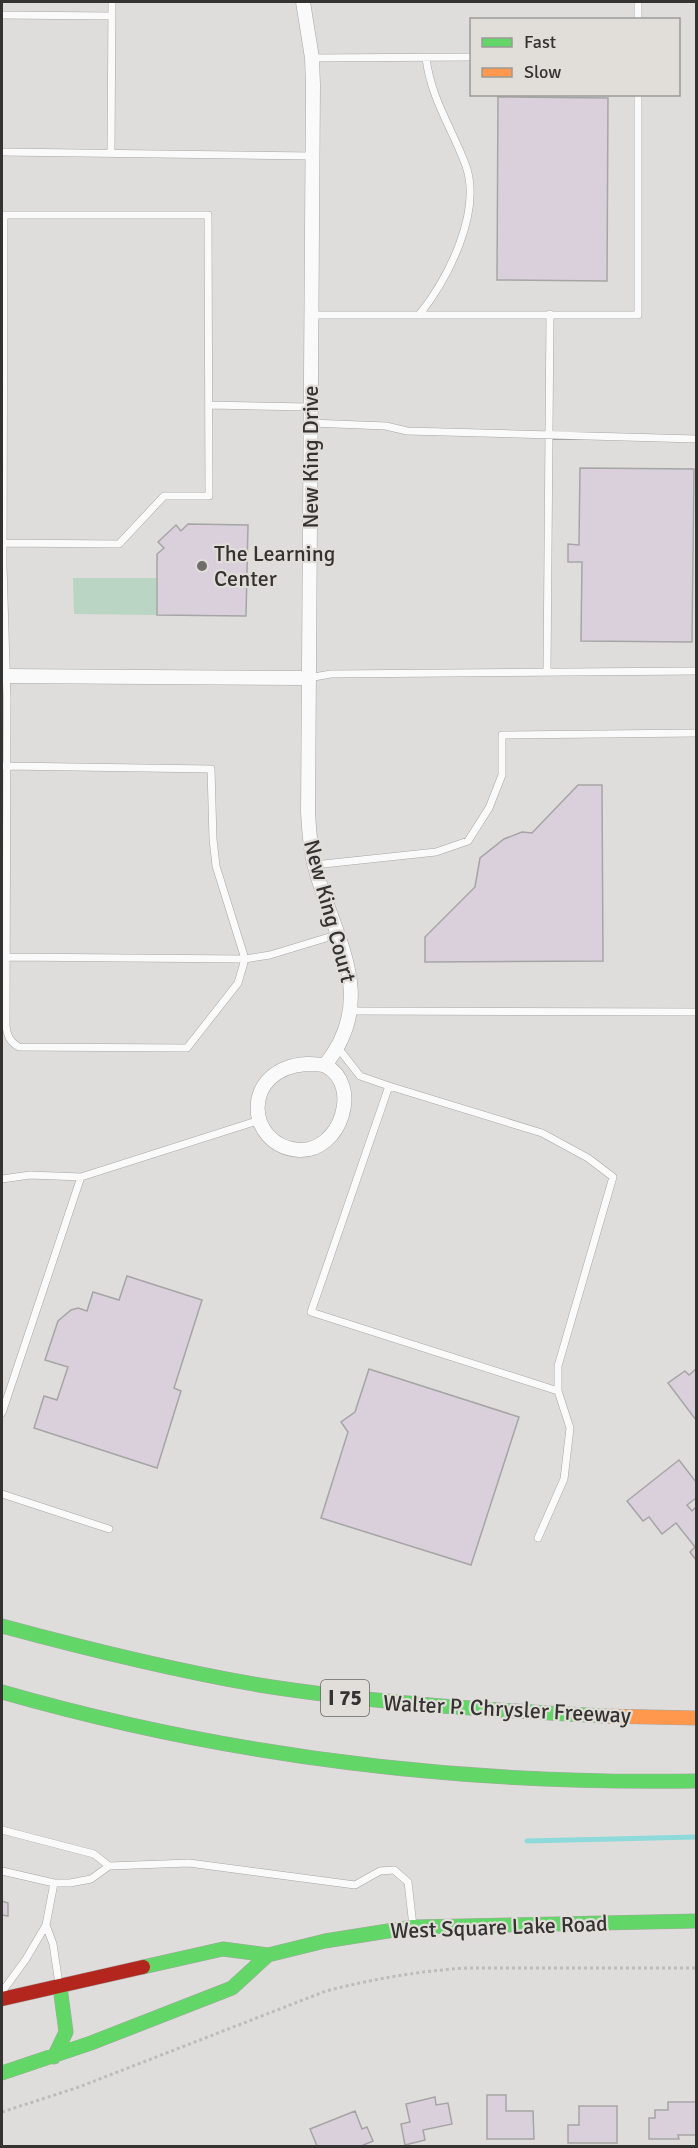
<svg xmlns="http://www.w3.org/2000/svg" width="698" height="2148" font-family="Signika,sans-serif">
<rect width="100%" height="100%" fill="#dfdddb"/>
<path fill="#bad5c3" d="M73 578H157V615L74 614Z"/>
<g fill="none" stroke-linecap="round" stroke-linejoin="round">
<path stroke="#8edada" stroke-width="5" d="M527 1841 696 1837"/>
</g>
<path fill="#d9d0dc" stroke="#a6a5a5" stroke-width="1.5" d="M498 97 608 98 607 281 497 280Z
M580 468 694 469 692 642 581 641 582 562H568V544L579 545Z
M188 524 248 525 246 616 157 615V554L164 548 158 542 176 525 181 531Z
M578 785H602L603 961 425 962V937L475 887 480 858 504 839 522 832 532 833Z
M127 1276 202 1300 174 1388 181 1391 157 1468 34 1428 44 1396 57 1400 68 1367 45 1360 58 1321 71 1310 78 1308 87 1311 93 1292 119 1300Z
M369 1369 519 1417 471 1565 321 1518 348 1432 341 1422 355 1412Z
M696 1369V1420L668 1383 685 1371 689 1375Z
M679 1460 696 1482V1498L687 1505 692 1511 696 1507V1560L690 1552 695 1547 676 1523 662 1534 649 1517 643 1521 627 1501Z
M2 1901 8 1903V1916L2 1915Z
M487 2095H506V2111H533L534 2139H487Z
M435 2097 436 2105 448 2103 452 2124 423 2130 425 2140 405 2145 401 2124 410 2122 406 2104Z
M668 2102H696V2135H678L679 2139H649V2118H655V2110H668Z
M579 2106H617V2143H568V2125H579Z
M355 2111 362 2129 367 2127 373 2141 361 2146H317L310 2129Z"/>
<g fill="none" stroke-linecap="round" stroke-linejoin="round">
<g stroke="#a7a6a4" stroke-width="8">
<path id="lane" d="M638 2V20
M2 15 112 16
M312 58 472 57
M111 151 112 2
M2 152 312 156
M310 315H638V94
M419 315C448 279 482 212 466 166 452 128 431 99 426 58
M209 405 310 407
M310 423 386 426 407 431 696 439
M547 671 550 314
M308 678 331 674 696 671
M2 766H7L211 769 213 839 216 866 245 959 238 983 187 1048 19 1047C10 1042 7 1036 6 1025L7 698 3 565 4 215H208L209 496H164L119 544 3 543
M314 865 436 852 468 841 489 808 502 775V735L696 733
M7 957 245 959 270 955 339 934
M350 1011 696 1012
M339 1049 360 1076 389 1086 311 1312 558 1391
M389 1086 542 1133 588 1158 613 1177 558 1366V1391L570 1428 564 1479 538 1538
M2 1179 30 1175 81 1177 260 1120
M2 1413 81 1177
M2 1494 109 1529
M2 1830 94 1854 109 1866
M2 1871 54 1883H70L91 1879 109 1866 189 1863 355 1885 380 1871 394 1870 408 1882 413 1926
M46 1925 53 1944 59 1984
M2 1992 26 1959 46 1925 54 1883"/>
</g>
<g stroke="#a7a6a4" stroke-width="15">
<path id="street" d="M303 2 312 58 313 85 308 812C309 831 310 849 315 867 333 937 380 997 325 1065
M2 676 308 678
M307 1064C313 1064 321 1064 326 1066 362 1085 341 1152 299 1150 245 1146 240 1068 307 1064Z"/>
</g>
<g stroke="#a7a6a4" stroke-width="15">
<path id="fast" d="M2 1626C87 1649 172 1670 259 1685 372 1703 488 1710 603 1716
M2 1692C229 1757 460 1785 696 1781
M143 1967 223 1949 268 1955 325 1941 413 1927 696 1921
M54 2057 66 2032 60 1987
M2 2073 91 2043 232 1988 268 1955"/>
</g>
<g stroke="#a7a6a4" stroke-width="15">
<path id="slow" d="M603 1716 696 1718"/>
</g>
<g stroke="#a7a6a4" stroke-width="15">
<path id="jam" d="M2 1999 143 1967"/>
</g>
<path stroke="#bdbcbc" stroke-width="3" stroke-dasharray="3 3" stroke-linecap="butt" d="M2 2112 79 2087 326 1991C373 1979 418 1971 467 1968H696"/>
<use href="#lane" stroke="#fafafa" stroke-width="7"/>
<use href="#street" stroke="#fafafa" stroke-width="14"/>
<use href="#fast" stroke="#63d668" stroke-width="14"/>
<use href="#slow" stroke="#ff974d" stroke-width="14"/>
<use href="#jam" stroke="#b3261e" stroke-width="14"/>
</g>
<circle fill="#706e6c" stroke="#e1ded9" stroke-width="2" cx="202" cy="566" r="6"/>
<g text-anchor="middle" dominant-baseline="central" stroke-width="4.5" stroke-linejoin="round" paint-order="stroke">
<rect fill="#e1ded9" stroke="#686663" stroke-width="1.5" x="321" y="1680" width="48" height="36" rx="4.5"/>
<g font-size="21" font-weight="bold" fill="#343331">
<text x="345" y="1698">I 75</text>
</g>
<g font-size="22" fill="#343331" stroke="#e1ded9">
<text transform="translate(310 457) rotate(-90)">New King Drive</text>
<text transform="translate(330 911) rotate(75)">New King Court</text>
<text transform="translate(507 1709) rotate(3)">Walter P. Chrysler Freeway</text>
<text transform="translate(499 1927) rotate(-2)">West Square Lake Road</text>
</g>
<g font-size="22" fill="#343331" stroke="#e1ded9" text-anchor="start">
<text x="214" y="553">The Learning<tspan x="214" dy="25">Center</tspan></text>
</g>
</g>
<rect width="698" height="2148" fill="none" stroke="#343331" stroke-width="6"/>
<rect x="470" y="18" width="210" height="78" fill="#e1ded9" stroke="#9c9a96" stroke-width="1.5"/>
<rect x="482" y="38" width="30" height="9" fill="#63d668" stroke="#9c9a96" stroke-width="1.5"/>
<text x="524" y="48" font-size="18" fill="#343331">Fast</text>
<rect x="482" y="68" width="30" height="9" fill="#ff974d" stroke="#9c9a96" stroke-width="1.5"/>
<text x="524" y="78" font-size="18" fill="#343331">Slow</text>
</svg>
